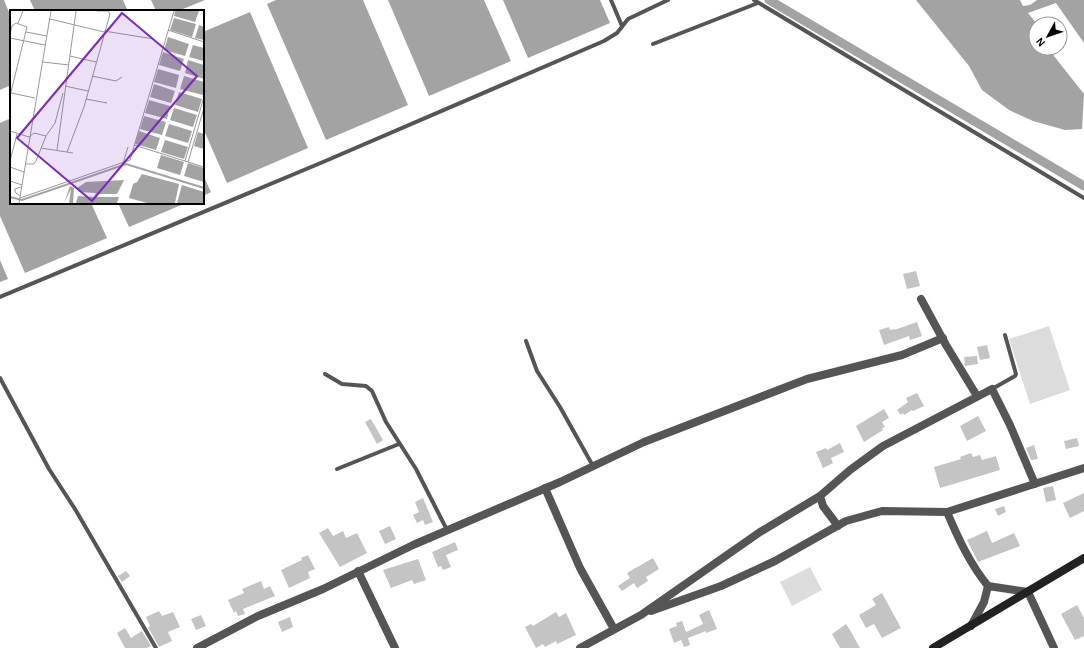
<svg xmlns="http://www.w3.org/2000/svg" width="1084" height="648" font-family="'Alegreya Sans',sans-serif">
<rect width="100%" height="100%" fill="#fff"/>
<path fill="#dcdcdc" d="M1049 326 1070 390 1030 404 1009 339Z
M810 567 822 590 792 606 780 582Z"/>
<path fill="#a3a3a3" d="M0 0H4L11 17V85L0 90Z
M30 0H123L128 11H35Z
M151 0H205L178 11H156Z
M276 0H363L408 105 326 140 267 4Z
M388 0H484L511 61 429 96Z
M503 0H600L610 23 528 58Z
M916 0H1020L1023 6 1030 5 1037 0H1084V43L1056 3 1028 13 1037 24 1036 48H1051L1054 56 1084 94 1082 129 1065 130 1033 121 1009 110 982 90 969 66Z
M250 12 308 148 227 183 203 128V32Z
M11 118V203H91L107 238 25 273 0 216V123Z
M203 175 211 192 203 196Z
M118 203H186L129 227Z
M0 260 8 279 0 282Z"/>
<g fill="none" stroke-linecap="round" stroke-linejoin="round">
<path stroke="#a3a3a3" stroke-width="9" d="M769 0 1084 186"/>
</g>
<path fill="#c4c4c4" d="M916 271 920 286 907 289 903 274Z
M917 322 922 336 910 340 909 336 884 345 879 330 889 327 890 330 897 329Z
M987 345 990 358 980 360 977 347Z
M977 356 978 364 965 366 964 357Z
M917 393 924 406 913 411 912 410 904 415 903 413 901 415 897 410 908 402 906 398Z
M884 409 889 418 882 422 885 427 882 428 883 430 864 442 856 426Z
M978 416 986 431 967 441 960 426Z
M371 419 383 440 377 444 365 422Z
M1077 438 1079 446 1066 449 1064 441Z
M840 443 844 452 831 458 833 463 823 468 816 452 826 448 827 450Z
M1034 445 1038 459 1031 460 1026 448Z
M971 453 973 457 980 455 982 460 996 456 1000 470 940 488 934 467 961 459 960 457Z
M1053 486 1056 500 1046 502 1043 488Z
M1084 493V511L1070 518 1063 503Z
M423 498 433 522 425 525 423 520 417 523 413 515 419 512 415 502Z
M1004 506 1006 512 998 516 995 509Z
M390 526 396 539 385 544 379 531Z
M328 528 333 536 343 531 346 538 357 533 367 553 340 567 319 533Z
M987 531 992 543 1014 533 1020 546 978 562 967 540Z
M455 542 458 550 446 555 451 567 443 570 441 566 438 567 432 552Z
M308 555 315 569 308 572 310 578 289 588 281 570 302 560 301 558Z
M653 558 659 569 646 577 648 581 637 588 634 583 622 591 618 586 630 578 627 573Z
M418 559 426 580 414 584 412 580 391 588 383 570Z
M126 571 130 576 122 582 118 576Z
M261 581 264 589 270 586 275 596 243 609 245 614 238 616 236 611 234 613 228 600 244 593 242 589Z
M882 593 901 628 882 638 874 624 866 628 859 615 876 605 872 599Z
M1077 605 1084 618V636L1075 640 1061 614Z
M709 610 717 629 706 633V631L688 638 690 645 684 647 681 640 674 643 669 629 677 626 676 623 682 621 686 632 703 624 699 615Z
M159 611 162 616 173 612 180 627 168 632 172 641 159 647 148 627 150 626 146 617Z
M556 612 559 617 566 613 576 635 557 644 556 641 545 647 543 644 536 648 525 627 531 624 533 626Z
M201 615 206 626 196 630 191 619Z
M290 617 293 627 282 632 278 622Z
M846 624 850 630 860 648H840L832 634Z
M125 628 131 638 142 631 151 646 147 648H125L117 633Z"/>
<g fill="none" stroke-linecap="round" stroke-linejoin="round">
<path stroke="#555" stroke-width="4" d="M611 0 622 26
M754 0 1084 198
M653 44 758 3
M0 297 323 162 604 41 617 33 628 19 668 0
M526 341 537 371 560 407 593 466
M325 374 342 384 366 386 372 391 386 422 416 469 447 530
M0 378 49 469 75 509 156 648
M992 389 1015 376 1016 374 1005 335
M337 469 399 444"/>
<path stroke="#555" stroke-width="8" d="M921 299 946 345 977 396
M545 488 580 568 614 629
M820 496 823 506 838 526
M947 512C958 538 970 564 988 586L1028 592 1054 648
M358 571 395 648
M651 611 721 586 775 561 846 521 882 511 947 512 1084 468
M971 626 984 602 988 586
M197 648 258 616 323 589 413 545 560 482 644 442 807 379 902 355 943 338
M580 648 641 615 760 532 820 496 850 470 883 446 992 389 1010 425 1035 484"/>
<path stroke="#222" stroke-width="8" d="M933 648 1084 558"/>
</g>
<g transform="translate(10 10)">
<rect width="194" height="194" fill="#fff"/>
<path d="M165 1H189L185 12 164 6ZM164 8 186 14 182 27 160 20ZM189 15 194 17V30L185 28ZM158 27 179 34 175 46 154 40ZM183 35 194 38V51L179 47ZM153 42 174 49 170 61 149 55ZM178 50 194 55V69L175 63ZM148 59 169 65 166 78 144 72ZM174 66 194 72 193 85 170 79ZM144 74 165 81 161 93 140 87ZM169 82 192 89 188 102 165 95ZM139 90 160 96 157 109 135 103ZM164 98 187 105 183 117 160 110ZM134 106 156 112 152 125 130 119ZM159 114 182 121 178 133 155 126ZM129 121 150 128 146 140 125 134ZM188 122 194 124V139L184 136ZM155 130 178 137 174 149 151 142ZM151 145 174 152 170 165 147 158ZM178 153 194 158V172L174 166ZM132 164 169 174 165 193H137L119 188 123 174 127 172ZM114 170 107 184H87V187H109L107 193H66L68 186 84 187 86 183 69 182 67 178 76 172ZM172 175 194 182V193H167ZM60 176 64 178 63 193H59L61 179 54 193Z" fill="#a3a3a3"/>
<path fill="none" stroke="#a3a3a3" stroke-width="2" d="M0 187 12 190 116 154 194 178"/>
<path fill="none" stroke="#999" stroke-width="1" d="M40 9 94 22M8 13 13 1M158 20 194 32M94 21 144 29M16 22 37 26M0 24 2 16 6 13 17 17 0 86M0 28 35 35M60 46 86 52M33 52 59 55M82 66 106 71 112 67M55 76 78 81M1 83 25 88M76 89 97 93M0 121 19 127 24 123 36 126M124 135 194 157M31 138 63 143M47 140 66 1M57 142 74 97 100 4 98 1H87M0 151 7 124M175 151 194 87M178 152 194 98M113 153 118 137M16 154H24L26 151 36 126 45 113 53 83M0 157 14 162M0 171 12 175M10 186 5 182V179L11 177M10 188 120 150 164 1M9 193 41 1"/>
<path fill="#7b2cbf" fill-opacity="0.15" stroke="#7b2cbf" stroke-width="2" d="M112 3 187 66 82 191 7 128Z"/>
<rect width="194" height="194" fill="none" stroke="#000" stroke-width="2"/>
</g>
<g transform="translate(1048 36) rotate(230)"><circle r="19" fill="#ffffff" stroke="#999999"/>
<path d="M0-3L7 15L0 10L-7 15Z" fill="#000000"/>
<text y="-6" font-size="11" font-weight="bold" text-anchor="middle" fill="#000000">N</text>
</g>
</svg>
